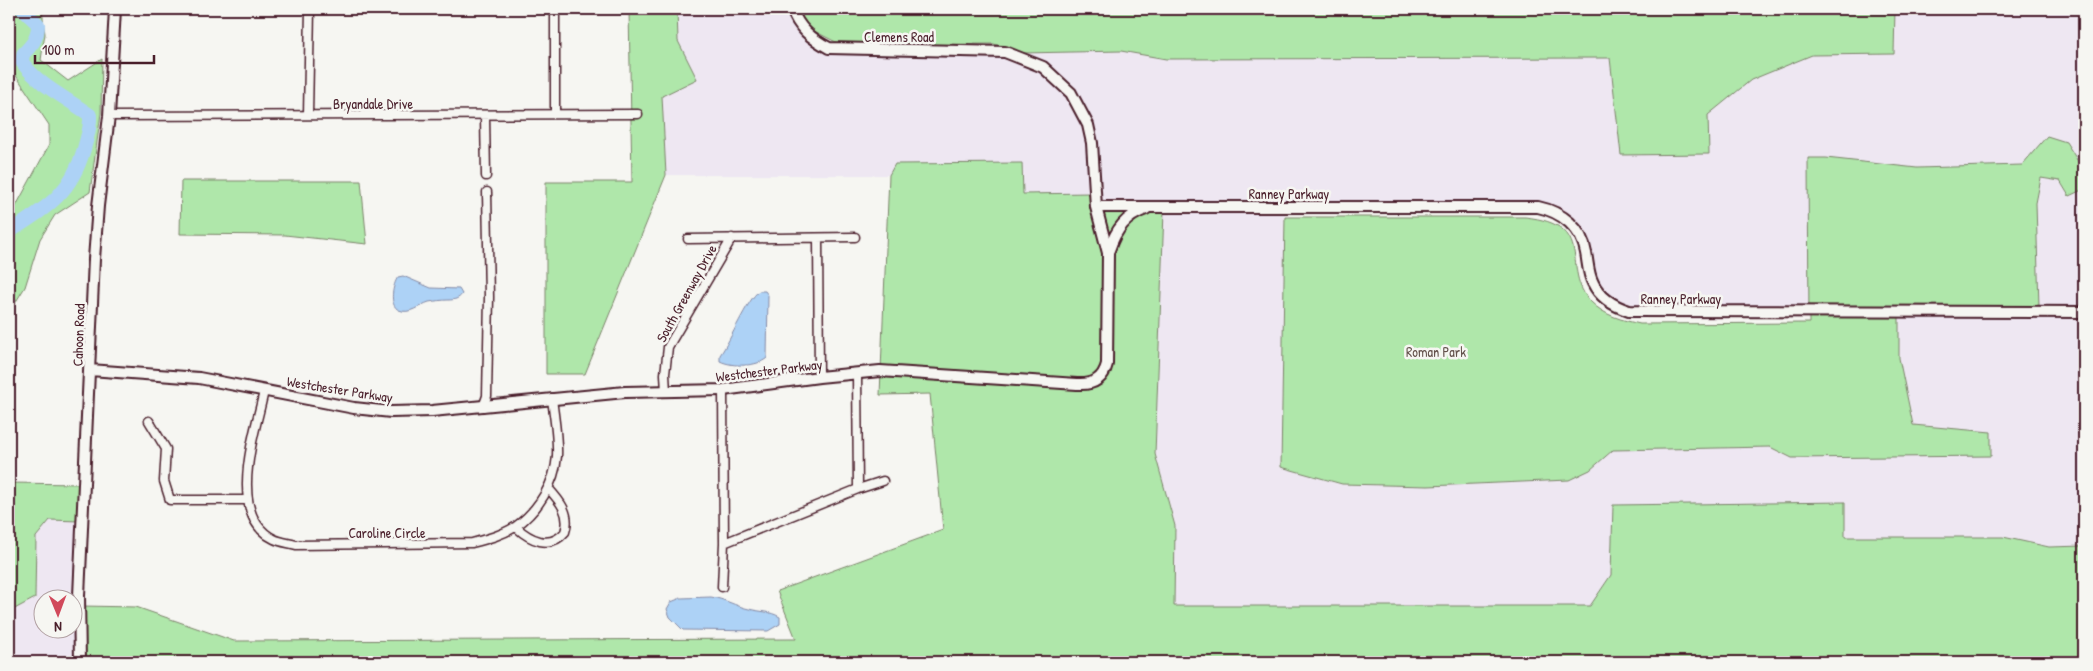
<svg xmlns="http://www.w3.org/2000/svg" width="2093" height="671" font-family="'Patrick Hand',sans-serif">
<rect width="100%" height="100%" fill="#f6f6f2"/>
<filter id="ink" filterUnits="userSpaceOnUse"><feTurbulence type="fractalNoise" baseFrequency=".02" numOctaves="2"/><feDisplacementMap in="SourceGraphic" scale="10" xChannelSelector="R" yChannelSelector="G"/><feConvolveMatrix kernelMatrix="1 2 1 2 8 2 1 2 1" color-interpolation-filters="sRGB"/></filter>
<g filter="url(#ink)">
<path fill="#eee7f2" fill-rule="evenodd" d="M677 9H790L827 50 990 53 1031 65 1052 79 1069 97 1079 114 1087 137 1091 193 1023 194 1022 163 895 164 889 175H666L661 96 697 79 678 41Z
M1895 9H2084V171L2066 142 2023 165 1917 168 1826 158 1808 159 1809 306 1662 308 1632 305 1614 299 1600 286 1587 236 1575 221 1562 210 1536 204H1099L1096 140 1049 67 1023 53 1121 51 1166 59 1610 58 1621 155 1709 154 1708 115 1751 80 1812 55 1894 54Z
M2041 178 2060 181 2069 196 2084 189V546L2049 547 2003 537H1845V502L1613 505 1611 575 1590 606H1173L1175 526 1155 454 1164 211 1285 210 1281 467 1342 484 1428 486 1569 480 1590 470 1613 450 1770 447 1792 458 1990 432 1913 425 1899 358V307L2036 203Z
M50 520 79 521 77 662H9V612L35 598 36 537ZM42 598H72V628H42Z"/>
<path fill="#afe7aa" stroke="#7c836a" d="M9 9H42L45 34 41 60 68 81 102 59 101 113 90 192 55 215 40 239 25 287 9 313V219L49 145V125L9 65Z
M629 9H677L678 41 697 79 662 96 666 175 585 374H546V182H632Z
M797 9H1895L1894 54 1812 55 1751 80 1708 115 1709 154 1621 155 1610 58 1166 59 1121 51 1023 53 994 44 858 45 836 42 808 28Z
M2047 136 2066 142 2084 171V189L2069 196 2060 181 2041 178 2036 203 2039 307 1899 308V358L1913 425 1991 432V456L1792 458 1770 447 1613 450 1590 470 1569 480 1428 486 1342 484 1281 467 1285 217H1525C1599 225 1559 269 1591 302 1605 316 1622 320 1640 324L1809 323 1808 158H1826L1917 168 2022 165Z
M1022 163 1023 194 1091 193 1092 212 1164 211 1155 454 1175 526 1174 606H1590L1611 575 1613 505 1845 502V537H2003L2049 547 2084 546V662H88L83 644 82 606 136 607 234 641 796 639 777 591 943 530 930 394 880 395 889 175 895 164Z
M181 181H361L367 244 285 235 180 234Z
M9 483 80 484 79 521 50 520 36 537 35 598 9 612Z"/>
<path fill="#add2f6" stroke="#858aa5" d="M403 276 431 288 459 289 462 294C459 299 454 300 448 300 442 300 435 301 429 302 419 305 410 315 399 310 388 305 393 284 398 277Z
M759 291H765L768 295 767 358C757 367 732 367 720 361V355C731 340 747 300 759 291Z
M711 597C725 599 735 606 749 609 760 612 770 611 780 617V624L768 631 683 630 670 617 667 609 671 602 681 598Z"/>
<g fill="none" stroke-linecap="round" stroke-linejoin="round">
<path stroke="#add2f6" stroke-width="14" d="M9 232C46 208 71 194 84 149 87 137 91 128 90 115 67 98 39 86 22 62L23 54C33 44 38 38 38 24L22 9"/>
<g stroke="#4a1f2b" stroke-width="11">
<path id="street" d="M555 114V9
M308 115 310 9
M109 116 638 114
M485 116 486 176
M818 238 819 377
M688 239 855 237
M723 390 724 543
M264 391C256 430 225 515 274 539 280 542 289 543 296 545L472 543C487 539 502 535 515 527 538 511 555 483 557 456 558 437 554 417 552 398
M666 392 665 374 668 347 732 238
M483 407 487 396 489 297 487 192
M149 421 166 449 164 481 170 500H247
M858 489 883 481
M516 527C530 540 550 550 565 532 571 514 560 501 548 488
M722 587 724 543 858 489 857 373"/>
</g>
<g stroke="#4a1f2b" stroke-width="14">
<path id="secondary" d="M1096 207H1538C1562 212 1582 228 1586 253 1588 263 1588 274 1593 283 1600 298 1614 306 1629 311L2084 312
M1109 250C1116 229 1126 216 1146 209
M90 370 199 378 354 408 391 412 432 411 625 392 723 390 819 377 880 371 1077 384C1092 385 1103 380 1107 364L1108 253 1096 207 1092 143 1088 125 1071 93 1043 67 1005 52 829 48C812 39 798 28 792 9
M80 662 79 596 94 259 98 206 109 116 115 9"/>
</g>
<use href="#street" stroke="#f6f6f2" stroke-width="8"/>
<use href="#secondary" stroke="#f6f6f2" stroke-width="10"/>
</g>
</g>
<g text-anchor="middle" dominant-baseline="central" stroke-width="5" stroke-linejoin="round" paint-order="stroke">
<g font-size="14" fill="#4a1f2b" stroke="#f6f6f2">
<text x="899" y="36">Clemens Road</text>
<text x="373" y="103">Bryandale Drive</text>
<text x="1289" y="193">Ranney Parkway</text>
<text transform="translate(686 293) rotate(-61)">South Greenway Drive</text>
<text x="1681" y="298">Ranney Parkway</text>
<text transform="translate(78 335) rotate(-88)">Cahoon Road</text>
<text transform="translate(769 370) rotate(-7)">Westchester Parkway</text>
<text transform="translate(340 389) rotate(9)">Westchester Parkway</text>
<text x="387" y="532">Caroline Circle</text>
</g>
<g font-size="14" fill="#63514b" stroke="#f6f6f2">
<text x="1436" y="351">Roman Park</text>
</g>
</g>
<rect width="2093" height="671" fill="none" stroke="#f6f6f2" stroke-width="30"/>
<rect x="15" y="15" width="2063" height="641" fill="none" stroke="#4a1f2b" stroke-width="2" filter="url(#ink)"/>
<g transform="translate(58 614) rotate(179)"><circle r="24" fill="#f6f6f2" stroke="#b1a0a2"/>
<path d="M0-4L9 19L0 12L-9 19Z" fill="#d1495b"/>
<text y="-8" font-size="14" font-weight="bold" text-anchor="middle" fill="#4a1f2b">N</text>
</g>
<path d="M35 55v8h119v-8" fill="none" stroke="#4a1f2b" stroke-width="2.5"/>
<text x="42" y="55" font-size="15" fill="#4a1f2b" stroke="#f6f6f2" stroke-width="4" paint-order="stroke">100 m</text>
</svg>
